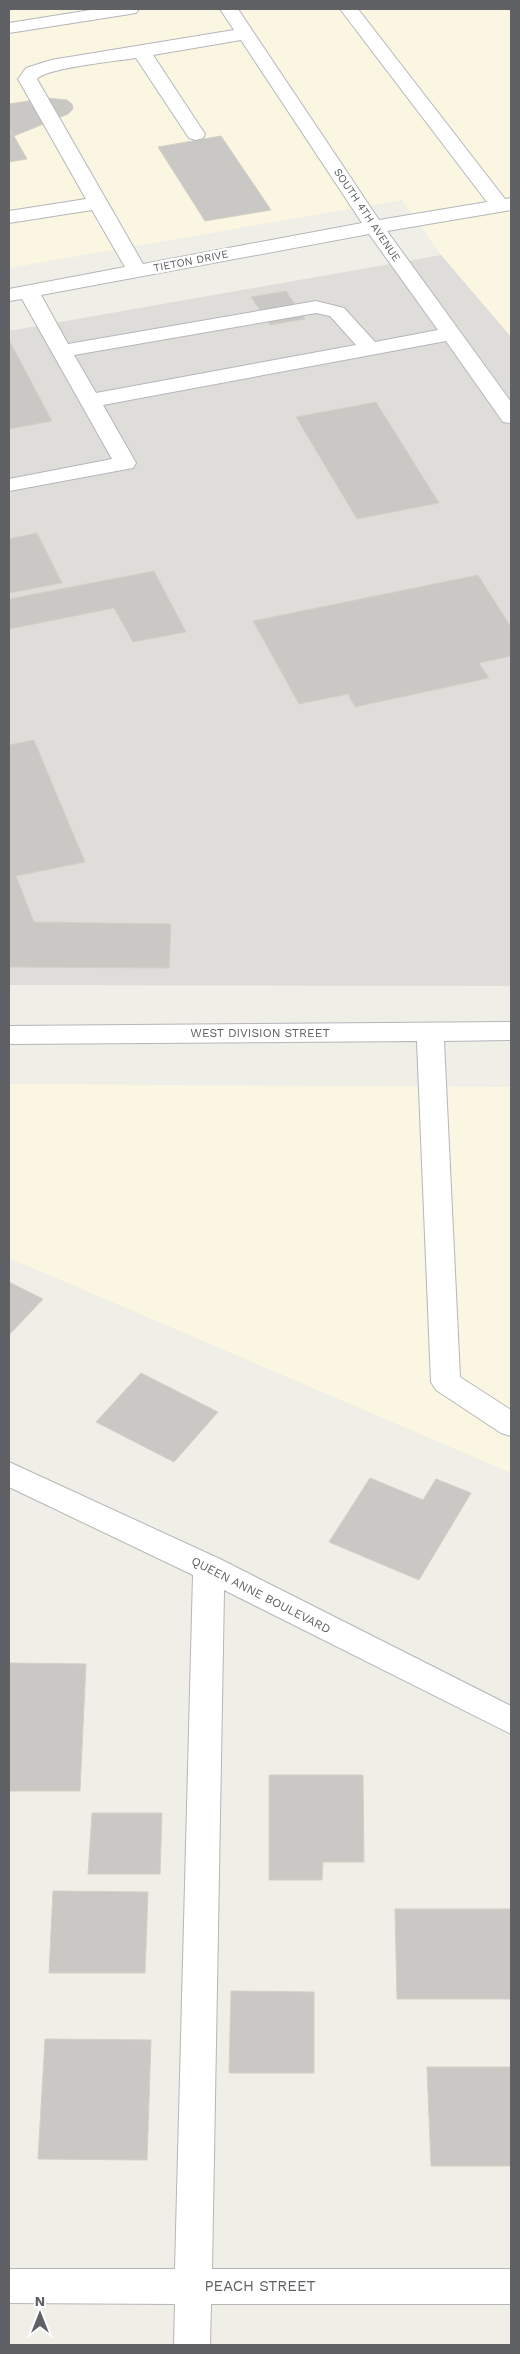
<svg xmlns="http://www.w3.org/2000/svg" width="520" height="2354" font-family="'Work Sans',sans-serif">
<rect width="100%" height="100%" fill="#efeee7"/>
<path fill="#faf6e1" d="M9 9H511V337L441 255 402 200 9 268Z
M9 1084 511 1087V1473L9 1258Z"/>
<path fill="#deddd9" d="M441 255 511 337V986L9 985V331Z"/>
<path fill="#cac8c4" stroke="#d3d0c6" d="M47 98 67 100 72 104 73 109 68 114 14 136 9 127V104Z
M9 127 19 145 27 159 9 162Z
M221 136 271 210 205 221 158 147Z
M286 291 305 319 270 325 251 297Z
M9 340 52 421 9 429Z
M376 402 439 503 357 519 296 417Z
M37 533 62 583 9 593V539Z
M154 571 186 632 133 642 114 608 9 629V599Z
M478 575 511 627V656L479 663 489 678 355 707 348 694 299 704 253 621Z
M34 740 85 862 16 876 34 922 171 924 169 968 9 967V745Z
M9 1282 43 1299 9 1335Z
M141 1373 218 1412 174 1462 96 1422Z
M370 1478 423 1500 436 1479 471 1493 419 1580 329 1542Z
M9 1663 86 1664 80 1791H9Z
M269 1775H363L364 1862H323L322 1880H269Z
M92 1813H162L160 1874H88Z
M53 1891 148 1892 145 1973H49Z
M395 1909H511V1999H397Z
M231 1991 314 1992V2073H229Z
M45 2039 151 2040 147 2160 38 2159Z
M427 2067H511V2166H431Z"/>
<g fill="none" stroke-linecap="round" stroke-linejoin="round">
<g stroke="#b4b6ba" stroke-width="2">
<path id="minor" d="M97 9H139L136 13 130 14 9 33V23Z
M220 9H238L379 220 487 202 340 9H358L505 199 511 198V210L387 231 511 402V423L503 422 446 341 103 405 136 463 133 468 9 491V479L112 459 22 299 9 301V289L125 267 92 210 9 223V211L86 199 18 79 26 68 51 60 234 30ZM241 40 362 223 143 264 37 79C46 68 118 61 136 58L189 138 196 140 203 138 205 134 153 55ZM369 234 438 330 375 342 344 308 316 301 68 344 41 295ZM316 313 330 316 356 345 96 393 74 355Z
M511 1022V1040L444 1041 460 1377 511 1410V1436L501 1433 436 1390 431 1382 417 1041 9 1044V1026Z
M9 1462 220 1559 511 1706V1734L224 1590 212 2269H511V2304H211L210 2345H174L175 2304 9 2303V2269H175L193 1575 9 1487Z"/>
</g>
<use href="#minor" fill="#fff" fill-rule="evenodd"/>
</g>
<g text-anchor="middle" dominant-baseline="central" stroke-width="5" stroke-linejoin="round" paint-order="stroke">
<g font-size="11" fill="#5f6165" stroke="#fff">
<text transform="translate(367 215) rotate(56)">SOUTH 4TH AVENUE</text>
<text transform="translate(191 261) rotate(-11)">TIETON DRIVE</text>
</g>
<g font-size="12" fill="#5f6165" stroke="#fff">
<text x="260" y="1033">WEST DIVISION STREET</text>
<text transform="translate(261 1595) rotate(27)">QUEEN ANNE BOULEVARD</text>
</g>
<g font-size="15" fill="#5f6165" stroke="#fff">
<text x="260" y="2286">PEACH STREET</text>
</g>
</g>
<rect width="520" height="2354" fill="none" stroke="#5f6165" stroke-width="20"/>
<g transform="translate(40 2314)" stroke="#ffffff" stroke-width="4" paint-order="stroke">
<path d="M0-4L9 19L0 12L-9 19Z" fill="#5f6165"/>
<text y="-8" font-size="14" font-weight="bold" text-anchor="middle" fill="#5f6165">N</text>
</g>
</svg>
